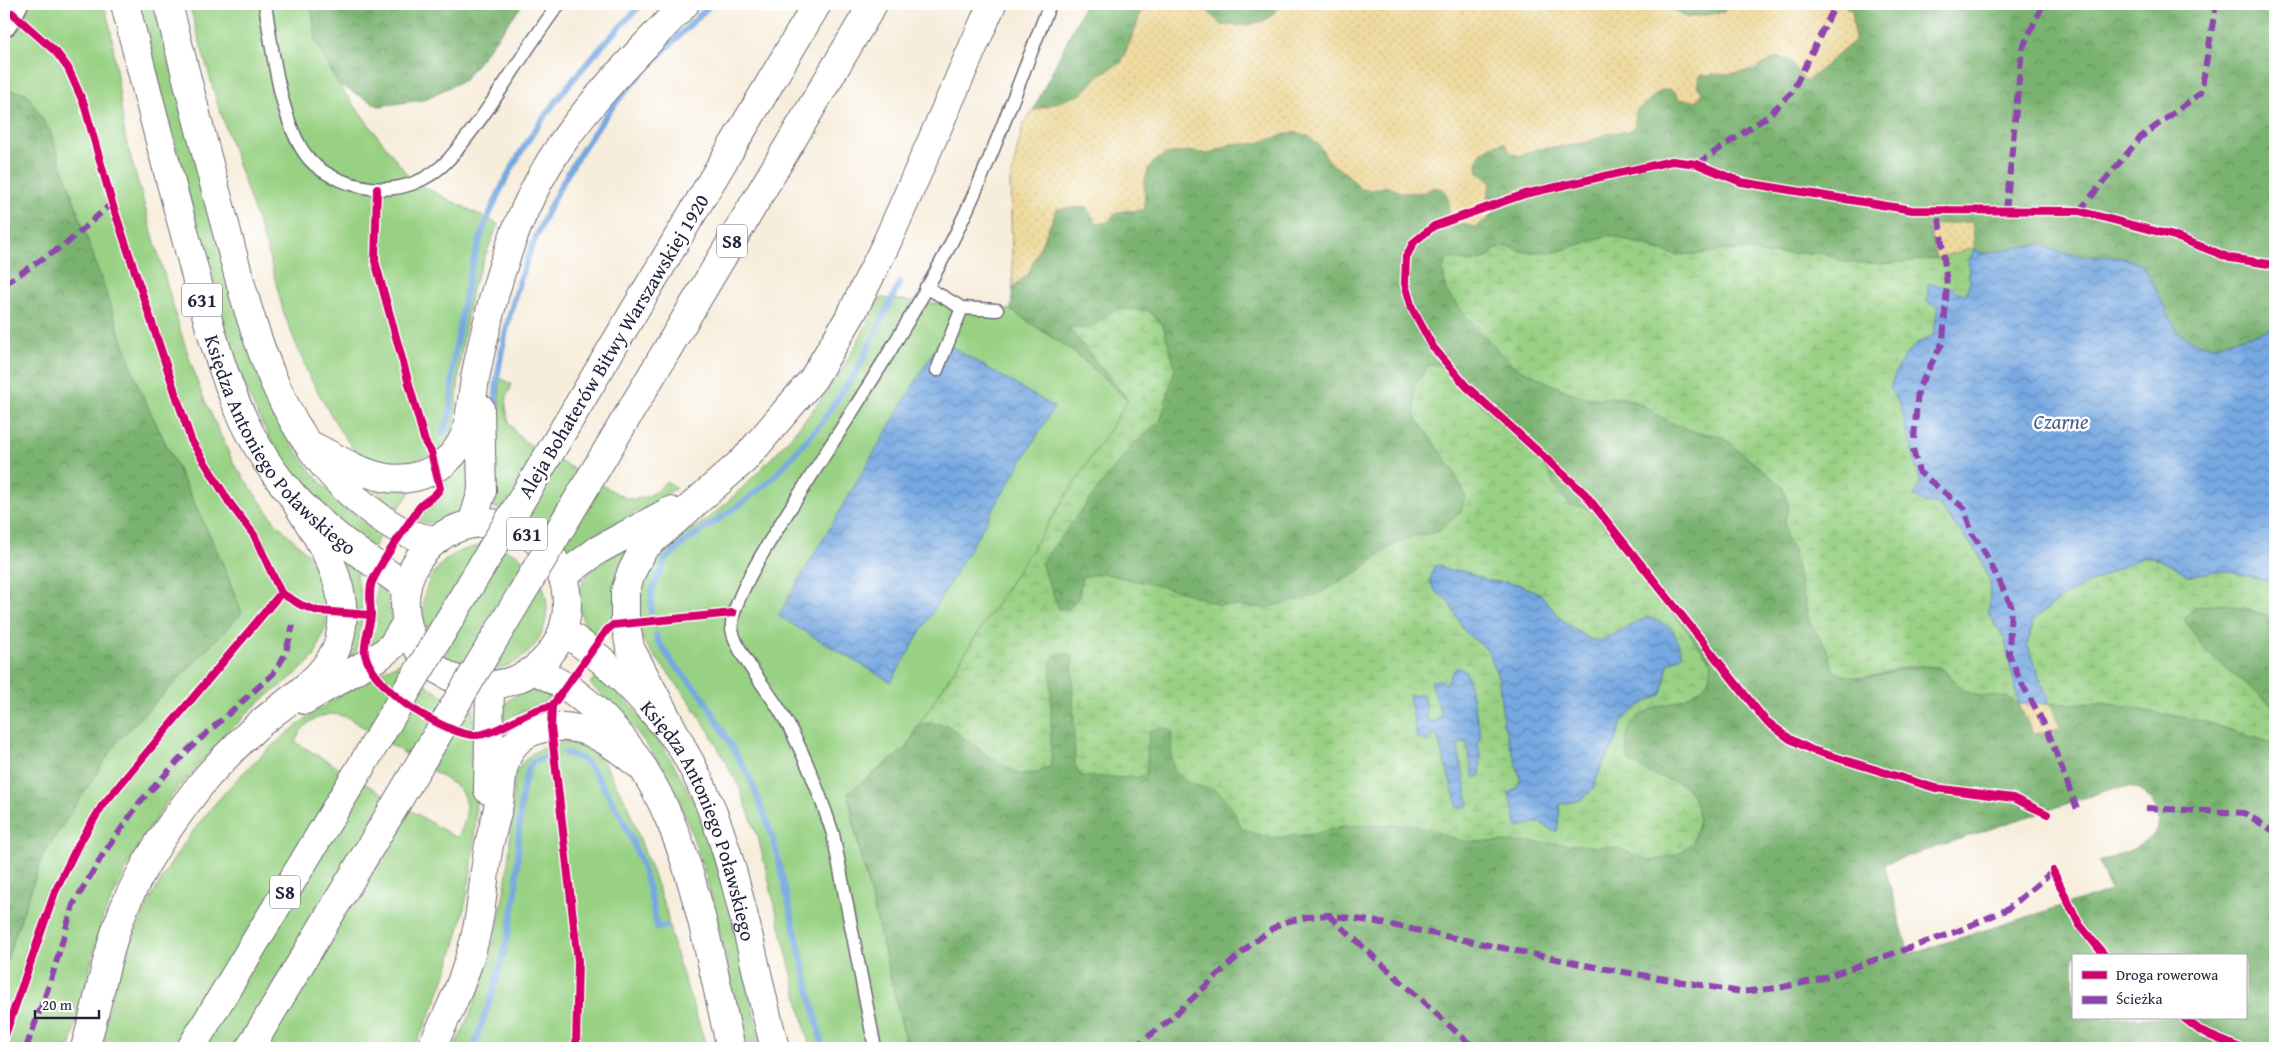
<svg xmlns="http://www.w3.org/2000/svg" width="2279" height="1052" font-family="'Gentium Book Plus',serif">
<defs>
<pattern id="forest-crowns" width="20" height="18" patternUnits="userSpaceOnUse" patternTransform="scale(1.25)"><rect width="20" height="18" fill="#7ab371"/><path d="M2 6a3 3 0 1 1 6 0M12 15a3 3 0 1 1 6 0" fill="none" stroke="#64915e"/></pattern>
<pattern id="wetland-marsh" width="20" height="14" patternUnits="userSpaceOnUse" patternTransform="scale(1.25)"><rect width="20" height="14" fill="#98d183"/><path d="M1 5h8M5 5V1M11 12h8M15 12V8" fill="none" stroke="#83b372"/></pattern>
<pattern id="sand-dots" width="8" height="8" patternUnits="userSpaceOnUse" patternTransform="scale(1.25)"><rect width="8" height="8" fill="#eeda9e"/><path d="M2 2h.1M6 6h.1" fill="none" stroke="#ccbb89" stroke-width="1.8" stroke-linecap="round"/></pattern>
<pattern id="water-waves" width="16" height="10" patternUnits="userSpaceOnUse" patternTransform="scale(1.25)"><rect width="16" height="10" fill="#76a8e1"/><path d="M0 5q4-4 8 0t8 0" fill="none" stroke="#6088b8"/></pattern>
</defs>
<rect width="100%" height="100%" fill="#fff"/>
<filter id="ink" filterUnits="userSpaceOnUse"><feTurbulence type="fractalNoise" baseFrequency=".02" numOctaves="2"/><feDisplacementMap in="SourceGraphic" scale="10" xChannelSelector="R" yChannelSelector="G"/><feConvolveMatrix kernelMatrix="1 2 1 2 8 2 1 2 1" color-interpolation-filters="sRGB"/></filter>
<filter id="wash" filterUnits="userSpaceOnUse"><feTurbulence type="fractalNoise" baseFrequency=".0096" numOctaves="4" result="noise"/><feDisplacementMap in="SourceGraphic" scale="20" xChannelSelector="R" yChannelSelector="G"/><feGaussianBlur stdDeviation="1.12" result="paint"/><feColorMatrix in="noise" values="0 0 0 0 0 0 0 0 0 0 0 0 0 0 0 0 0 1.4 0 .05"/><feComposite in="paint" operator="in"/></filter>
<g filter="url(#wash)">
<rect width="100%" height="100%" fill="#f7eddb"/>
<path fill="#98d183" stroke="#5d7a5f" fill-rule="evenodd" d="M4 4H104L111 31 125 137 179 327 200 390 234 464 275 522 307 553 317 568 326 601V626L314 657 296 674 252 708 204 759 170 798 140 842 102 919 70 1048H4V967L43 855 117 741 242 613 219 555 139 388 26 93 4 89Z
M138 4H154L260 382C288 448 321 494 381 534L373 548C342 523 312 500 289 467 238 397 219 309 197 227 178 153 158 78 138 4Z
M189 4H311L316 41 338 84 412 181 498 224 472 289 461 353 455 421 450 434 436 452 407 463 385 464 357 454 339 429 309 376 284 314 268 252 217 102Z
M881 298 1011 310 1074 352 1129 399 915 731 908 747 848 793 861 861 879 924 907 1048H810L759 841 740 789 710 733 689 700 643 641C632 615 639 578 657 555 669 540 688 532 703 522 717 512 731 499 743 487 776 455 806 421 832 384 851 358 865 326 881 298Z
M500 378 512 384 507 396 506 408 509 422 516 433 524 441 625 498C642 501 656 495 666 481L676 488 644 508 568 549 537 522 519 514 495 508Z
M470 445C471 458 474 471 473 484 472 517 444 530 415 520 426 502 449 501 442 476Z
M366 485 411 491 398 509Z
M638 540 613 621 597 637C574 620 573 586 594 566 606 556 624 548 638 540Z
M423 608a62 62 0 1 1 124 0a62 62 0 1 1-124 0Z
M342 557 360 569 356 576 361 593 362 611H352Z
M377 582C390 596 397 622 383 639 379 642 374 646 370 649Z
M351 618 362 620 356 652 349 657 352 662 335 669Z
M404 661C420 683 445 702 473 704 474 750 478 798 474 845 469 908 445 993 413 1048H96C108 1010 120 970 135 933 185 813 286 715 404 661ZM334 714 347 717 458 787C471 804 467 822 457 838L295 742C302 725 315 715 334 714Z
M597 673C712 768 729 912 762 1048H747C719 942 707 823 638 733 624 715 607 700 590 684Z
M533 691H542L554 697 495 724C500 705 512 693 533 691Z
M564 742 583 746 603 761 627 804 666 910 673 945 707 1048H454C482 995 499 933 507 873 511 841 511 807 515 774 526 754 541 746 564 742Z"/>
<path fill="url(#forest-crowns)" stroke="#4e6a56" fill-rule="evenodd" d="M311 4H523L464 80 423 100 379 106 338 84 316 41Z
M1085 4H1142L1137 25 1121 63 1099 75 1082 94 1033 111Z
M1200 4H1279C1272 27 1240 26 1221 25Z
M1643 4H1731L1724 12 1686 18 1673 9Z
M1842 4H2275V323L2265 331 2211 346 2195 343 2177 331 2143 265 2123 258 2076 256 2056 252 2040 244 1981 254 1974 248 1937 258 1886 264 1844 262 1824 253 1765 254 1749 250H1724L1703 254 1675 255 1609 235 1556 252H1525L1506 246C1484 261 1475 263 1449 259L1462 310 1477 329 1545 379 1564 390 1591 398H1624L1641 404 1669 422 1695 432 1721 436 1782 486 1789 505 1785 520 1786 539 1793 550 1809 622 1826 647 1834 671 1863 679 1915 666 1941 667 1952 680 1979 696H2005L2019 704 2103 703 2203 721 2275 744V1048H907C888 963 865 879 848 793L908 747 915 731 1128 400 1074 352 1011 310 1013 287 1028 274 1057 209 1086 207 1097 223 1120 211 1133 212 1146 199 1144 183 1148 170 1154 162 1166 154 1187 151 1208 154 1231 144H1254L1293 132 1309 136 1320 146 1330 163 1347 174 1361 189 1372 190 1387 186 1403 193 1425 192 1434 187 1445 189 1449 201 1490 218 1486 201 1491 183 1486 177 1478 173C1473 152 1487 147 1505 142L1511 153 1520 156 1537 149 1585 143 1609 133 1628 131 1635 125V112L1661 90 1668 89 1675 92 1697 85 1700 75 1754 71 1777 57 1790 61 1806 82 1854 40 1852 11ZM2128 787C2141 789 2147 794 2153 804 2177 839 2121 854 2099 862L2110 891 1909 954 1884 864 2114 788ZM2073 956H2245V1018H2073Z
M4 89 26 93 50 131 139 388 219 555 242 613 117 742 43 855 4 967Z
M2222 603 2275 617V708L2206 651 2184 620 2195 607Z"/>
<path fill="url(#wetland-marsh)" stroke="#5d7a5f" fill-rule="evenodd" d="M1609 235 1675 255 1703 254 1724 250H1749L1765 254 1824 253 1844 262 1886 264 1937 258 1966 248H1974L1981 254 2040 244 2056 252 2076 256 2123 258 2143 265 2177 331 2195 343 2211 346 2265 331 2275 323V367L1938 307 1933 337C1909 344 1897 366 1890 389L1900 405 1921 484 1914 496 1925 503 1937 504 1979 554 1990 582 1989 615 2004 637 2019 704 2005 696H1979L1963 690 1941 667C1932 667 1922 665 1913 666 1883 670 1864 686 1834 671L1826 647 1809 622 1793 550 1786 539 1785 520 1789 505 1782 486 1721 436 1695 432 1669 422 1641 404 1624 398H1590L1564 390 1514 366 1477 329 1446 291 1443 271 1446 261 1449 258 1472 262 1490 257 1494 250 1506 246 1525 252H1556Z
M1116 309 1148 310 1163 326 1175 368 1160 422 1131 446 1041 563 1059 609H1069L1079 596 1082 577 1102 573 1180 591 1219 605 1264 608 1314 596 1355 574 1390 547 1412 537 1440 531 1461 511 1465 495 1453 470 1415 416 1414 388 1429 365 1439 364 1546 467 1555 487 1570 505 1585 507 1600 520 1712 663C1710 668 1710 678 1707 682 1682 715 1613 695 1629 761L1650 773 1683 785 1694 797 1699 819 1693 842 1678 854 1652 861 1617 848 1550 843 1463 841 1410 824 1343 826 1314 834 1271 838 1241 828C1235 814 1229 798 1215 790 1210 787 1202 788 1196 786 1167 776 1171 757 1172 732L1162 727 1149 731 1146 774 1136 778 1081 776 1075 765 1072 656 1066 653 1055 656 1051 660V766L1038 773 1019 774 986 754 947 725 924 723 915 731 1128 400 1068 327 1089 329ZM1440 565 1448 571H1463L1489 581 1518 584 1539 593 1564 622 1589 639 1600 641 1648 617 1668 664 1662 694 1640 705 1622 721 1615 744 1602 765 1593 789 1581 800 1560 804 1557 831C1549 831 1548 826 1542 824 1534 821 1524 826 1517 827L1516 789 1521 780 1503 722 1499 679 1488 650 1466 633 1447 598 1436 591ZM1423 694 1428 721 1435 722 1441 715 1477 742 1481 757 1466 742 1457 744 1469 804 1458 808 1437 735 1430 737Z
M2144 556 2161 560 2189 575 2225 571 2275 582V617L2222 603 2195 607 2184 620 2206 651 2275 708V744L2203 721 2103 703 2050 704 2027 645 2034 619 2064 596Z"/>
<path fill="url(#sand-dots)" stroke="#887e6c" d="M1142 4H1200L1221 25C1240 26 1272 27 1279 4H1643L1673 9 1686 18 1724 12 1731 4H1842L1852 11 1855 40 1806 82 1790 61 1777 57C1744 76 1736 73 1700 75L1697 85 1702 93 1697 101 1679 99 1675 92 1669 89 1661 90 1635 112V125L1628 131 1609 133 1585 143 1537 149 1520 156 1511 153 1504 142C1487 146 1473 152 1478 173L1486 177 1491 183 1486 201 1490 218 1475 227 1460 223 1449 213V201L1444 189 1434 187 1425 192 1403 193 1387 186 1372 190 1361 189 1347 174 1330 163 1320 146 1309 136 1293 132 1254 144H1231L1208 154 1187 151 1166 154 1154 162 1148 170 1144 183 1145 209C1131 213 1115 206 1109 222L1097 223 1086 207 1057 209 1028 274 1013 287 1010 181 1023 125 1033 111 1082 94 1099 75 1121 63 1137 25Z
M1973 222 1974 248 1937 258 1928 225Z
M2019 704H2050L2061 729 2033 734Z"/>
<path fill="url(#water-waves)" stroke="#4c658e" d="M2040 244C2069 260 2090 254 2121 258 2128 259 2136 263 2143 265L2177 331 2195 343 2211 346 2265 331 2275 323V582L2225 571 2189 575 2161 560 2144 556 2064 596 2034 619 2027 645 2050 704H2019L2004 637 1989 615 1990 582 1979 554 1938 504 1925 503 1914 496 1921 484 1900 405 1890 389C1897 364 1908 345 1933 336L1938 307 1927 301 1928 284 1952 288 1965 295 1970 282 1968 265 1974 248 1981 254Z
M940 340 1054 407 891 682 778 616Z
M1440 565 1448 571H1463L1489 581 1518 584 1539 593 1564 622 1589 639 1600 641 1648 617 1672 628 1683 655 1668 664 1662 694 1640 705 1622 721 1615 744 1602 765 1593 789 1581 800 1560 804 1557 831C1549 831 1549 826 1542 824 1535 821 1524 826 1517 828L1509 793 1516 789 1521 780 1503 722 1499 679 1488 650 1466 633 1447 599 1436 592 1430 582 1434 566Z
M1457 667 1466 671 1481 735 1477 742 1481 757 1480 776 1474 778 1466 742 1457 744 1469 804 1465 808H1458L1437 735 1430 737 1429 742 1417 738 1409 695 1423 694 1428 721 1435 722 1441 715 1431 681 1439 680 1447 684 1450 676Z"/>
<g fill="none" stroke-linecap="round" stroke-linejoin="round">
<path stroke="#76a8e1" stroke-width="6" d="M442 434C444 429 448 423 449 417 453 401 451 381 453 364 457 338 462 312 467 286 492 170 561 86 642 4
M494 440C495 420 495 400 497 380 511 281 546 197 605 117 635 76 676 40 711 4
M651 611 652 591 665 560 685 542 741 504 774 477 820 425 858 369 900 282
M656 635 658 641 672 662 703 697 750 778 773 838 823 1048
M564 753C573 755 581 757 588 764 593 770 598 779 603 786 631 829 649 878 657 928L666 926
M473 1048C492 999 507 950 515 898 520 863 515 789 532 763L546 756"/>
</g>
</g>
<g filter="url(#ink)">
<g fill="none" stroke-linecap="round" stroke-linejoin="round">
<g stroke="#6d6973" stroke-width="15">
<path id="service" d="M265 4C272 46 281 136 315 165 330 178 351 185 370 188 400 192 429 181 449 159 491 111 521 54 559 4
M926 287 962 308 997 310
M937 370 962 308
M875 1048 833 834C819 791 803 748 779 709 767 689 735 651 732 629 728 600 789 511 806 484 855 407 905 331 947 251 988 172 1017 86 1050 4"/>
</g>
<g stroke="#6d6973" stroke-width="28">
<path id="minor" d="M4 24 15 4"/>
</g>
<g stroke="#6d6973" stroke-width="30">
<g id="secondary">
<path id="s1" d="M563 631C601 656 632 686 661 721 668 730 676 738 682 748 736 839 748 948 775 1048"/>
<path d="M534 670C548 677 562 683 574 692 685 774 701 924 731 1048"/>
</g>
</g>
<g stroke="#6d6973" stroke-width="30">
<g id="primary">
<path id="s2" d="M125 4C144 80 163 155 184 231 207 316 228 420 287 489 322 529 364 557 407 587"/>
<path d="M168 4C185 71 202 139 220 206 249 314 274 438 369 509 392 527 408 537 437 540"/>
<circle cx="486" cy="604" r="81"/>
</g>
</g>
<g stroke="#6d6973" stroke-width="30">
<path id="motorway" d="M309 444C353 467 398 499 445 462 453 455 461 445 465 434 471 417 472 397 475 379 479 356 485 334 490 312 505 251 528 191 565 139 600 90 644 47 685 4
M549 454 817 4
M590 479 873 4
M472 524 482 491 480 408
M563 576 598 550 670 511
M305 700 381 655 392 646 407 622
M681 745 630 648 625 619V592L631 573 644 548 745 459 813 379 852 313 887 242 992 4
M488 790 490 686
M85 1048C97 1008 104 967 117 927 134 876 168 826 201 784 216 766 239 743 256 727 284 702 328 679 339 641 355 584 315 534 287 488
M191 1048 379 737
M250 1048 421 762
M431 1048C451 1009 470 968 478 924 483 898 484 871 489 845 492 831 496 818 499 804 502 785 500 767 511 749 529 721 575 722 601 738 616 746 630 758 644 769"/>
</g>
<use href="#service" stroke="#fff" stroke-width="12"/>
<use href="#minor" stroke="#fff" stroke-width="25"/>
<use href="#secondary" stroke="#fff" stroke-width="28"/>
<use href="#primary" stroke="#fff" stroke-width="28"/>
<use href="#motorway" stroke="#fff" stroke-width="28"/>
<g stroke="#6d6973" stroke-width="30" stroke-linecap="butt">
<path id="motorway-bridge" d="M379 737 549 454
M421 762 590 479"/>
</g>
<use href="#motorway-bridge" stroke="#fff" stroke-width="28"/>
<path stroke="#8e44ad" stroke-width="6" stroke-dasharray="12 6" stroke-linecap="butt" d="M1697 164 1768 116 1792 92 1836 4
M2006 211 2022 49 2043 4
M2079 211 2141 137 2201 93 2216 4
M4 284 67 243 112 203
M1914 439 1918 389 1943 342 1947 284 1938 210
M1913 449 1919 472 1964 508 1972 534 1984 551 2011 605 2009 654 2020 680 2047 729 2077 809
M2146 808 2244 813 2275 832
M1328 915 1474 1048
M26 1048 51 980 73 905 102 856 140 802 189 749 273 674 285 655 293 625
M1133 1048 1167 1022 1250 945 1281 923 1307 917 1328 915 1377 922 1595 967 1741 992 1778 988 1817 980 1958 931 2008 909 2053 871 2055 875"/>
<g stroke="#fff" stroke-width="11">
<path id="cycleway" d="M12 13 56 52 68 68 84 104 112 203 191 440 229 502 254 535 281 593 301 605 318 611 371 615
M377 189 375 261 425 442 431 452 440 488C435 499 425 499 419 508 403 532 384 556 372 582 368 592 371 606 371 616 370 627 363 643 365 654 369 671 386 688 399 699 414 711 455 735 474 735 497 736 524 710 552 706
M2047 814 2013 798 1935 788 1812 750 1790 739 1765 720 1585 494 1466 386 1433 347 1412 308 1405 284 1406 257 1414 242 1434 226 1525 194 1672 161 1697 164 1741 182 1912 210 2079 211 2174 236 2230 258 2275 265
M2053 871 2079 924 2105 956
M2184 1018 2202 1032 2240 1048
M4 1038 55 892 77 847 102 806 281 593
M576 1048 578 961 551 727 552 706 607 630 613 625 733 613"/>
</g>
<use href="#cycleway" stroke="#d6006c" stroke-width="8"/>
</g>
</g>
<g text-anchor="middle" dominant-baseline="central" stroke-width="5" stroke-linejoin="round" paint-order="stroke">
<g fill="#fff" stroke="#646476" stroke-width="1">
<rect x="717" y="224.5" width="30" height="33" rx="4"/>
<rect x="182" y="283.5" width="40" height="33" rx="4"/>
<rect x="507" y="517.5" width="40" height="33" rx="4"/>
<rect x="270" y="875.5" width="30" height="33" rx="4"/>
</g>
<g font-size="19" font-weight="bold" fill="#22223b">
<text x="732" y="241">S8</text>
<text x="202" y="300">631</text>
<text x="527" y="534">631</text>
<text x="285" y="892">S8</text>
</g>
<g font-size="20" fill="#22223b" stroke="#fff">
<text transform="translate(613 346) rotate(-59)">Aleja Bohaterów Bitwy Warszawskiej 1920</text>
<text stroke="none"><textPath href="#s2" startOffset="474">Księdza Antoniego Poławskiego</textPath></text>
<text stroke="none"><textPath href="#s1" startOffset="241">Księdza Antoniego Poławskiego</textPath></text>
</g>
<g font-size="21" font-style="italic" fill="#485e86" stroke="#fff">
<text x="2061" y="421">Czarne</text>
</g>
</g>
<rect width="2279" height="1052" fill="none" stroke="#fff" stroke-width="20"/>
<rect x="2072" y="954" width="175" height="65" fill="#ffffff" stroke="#a7a7b1"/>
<rect x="2082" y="971" width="25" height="8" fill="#d6006c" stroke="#a7a7b1"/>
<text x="2116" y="980" font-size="15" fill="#22223b">Droga rowerowa</text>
<rect x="2082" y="996" width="25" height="8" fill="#8e44ad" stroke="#a7a7b1"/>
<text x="2116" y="1004" font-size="15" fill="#22223b">Ścieżka</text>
<path d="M35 1010v8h64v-8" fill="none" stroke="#22223b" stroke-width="2.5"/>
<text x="42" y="1010" font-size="15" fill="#22223b" stroke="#ffffff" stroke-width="4" paint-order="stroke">20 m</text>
</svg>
